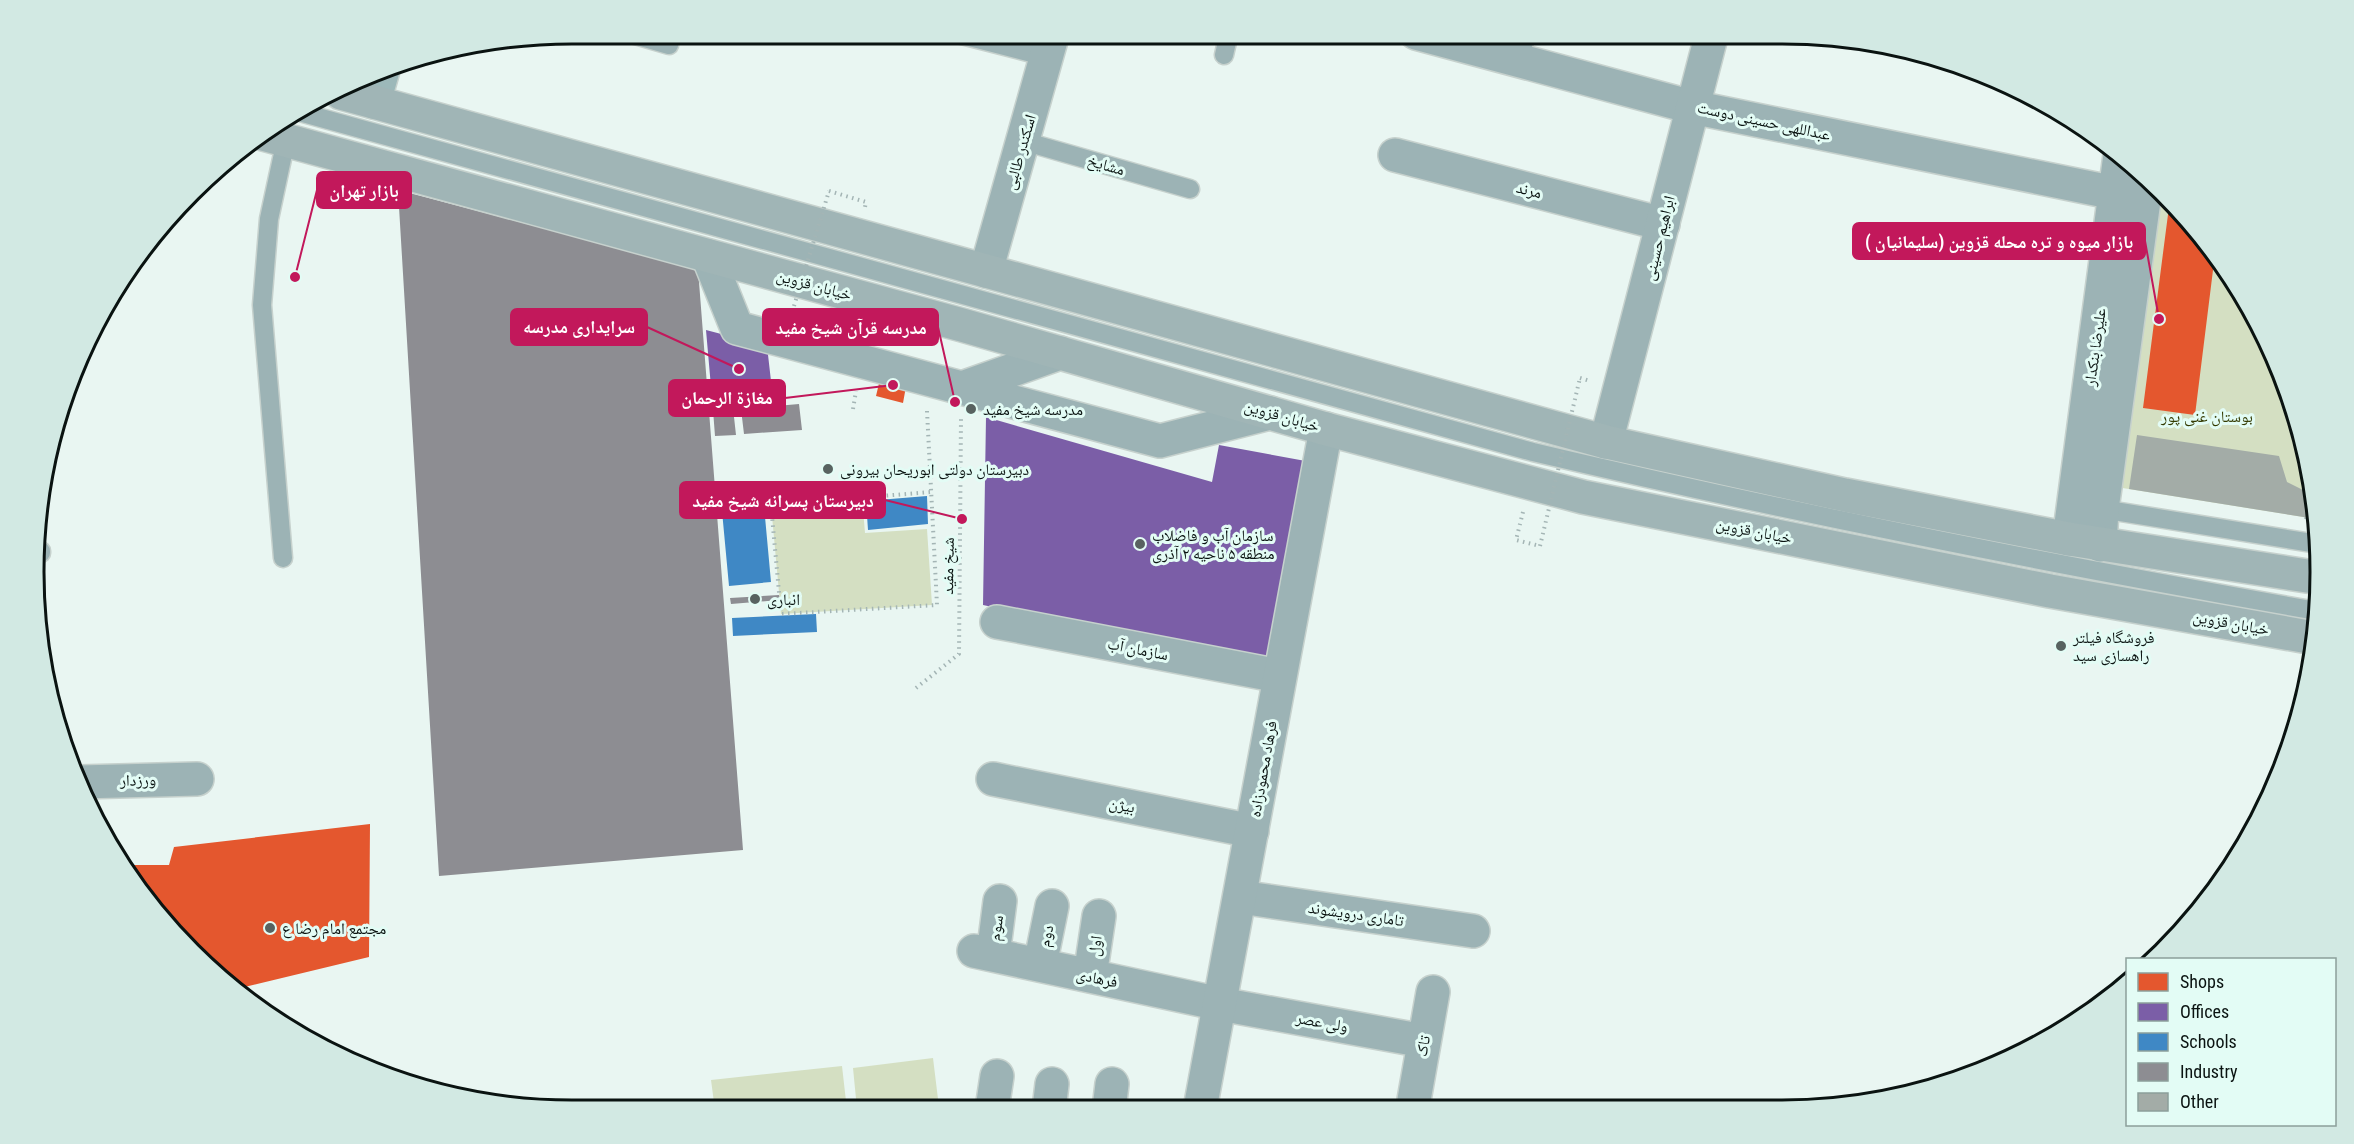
<svg xmlns="http://www.w3.org/2000/svg" width="2354" height="1144" font-family="'Roboto Condensed','Noto Naskh Arabic',sans-serif">
<rect width="100%" height="100%" fill="#e9f6f2"/>
<path fill="#d4dfc2" d="M2157 186 2230 273 2280 366 2311 467 2316 519 2110 486Z
M862 497 865 533 927 529 932 605 781 614 771 505Z
M933 1058 938 1099 857 1109 853 1068Z
M842 1066 847 1110H715L711 1080Z"/>
<path fill="#e4572e" d="M2170 199 2215 254 2195 415 2143 408Z
M881 375 907 381 903 403 876 396Z
M370 824 369 957 236 989 216 977 144 900 122 865H169L174 847Z"/>
<path fill="#7b5ea7" d="M706 330 767 346 771 381 711 387Z
M986 417 1212 482 1219 445 1311 462 1274 668 983 605Z"/>
<path fill="#3f88c5" d="M927 496 928 524 868 530 866 501Z
M764 506 771 582 729 586 722 511Z
M816 614 817 632 733 636 732 618Z"/>
<path fill="#8d8d92" d="M398 190 698 269 743 850 439 876Z
M799 404 802 430 744 434 741 409Z
M733 408 736 435 715 436 713 410Z
M779 595 780 600 731 604 730 598Z"/>
<path fill="#a3aca7" d="M2137 435 2279 456 2287 482 2313 495 2316 519 2129 489Z"/>
<g fill="none" stroke-linecap="round" stroke-linejoin="round">
<g stroke="#c6d1cd" stroke-width="21">
<path id="service" d="M628 33 669 45
M954 33 1047 57
M1224 55 1229 33
M1518 61 1527 33
M303 113 1533 452C1793 513 2054 565 2317 611
M1023 141 1190 189
M2102 509 2318 544
M41 551V553
M283 558 262 305 269 219 286 140"/>
</g>
<g stroke="#c6d1cd" stroke-width="36">
<path id="minor" d="M1416 33 1692 107 2115 193 2145 196
M1395 155 1663 224
M708 256 737 328 1160 441 1270 413
M986 271 1053 33
M962 388 1060 353
M2069 539 2120 155
M2100 545 2102 509 2147 178
M997 622 1279 676
M993 779 1252 831
M80 782 197 779
M1240 897 1473 931
M974 951 1220 1004 1424 1041
M993 955 1000 901
M1040 965 1052 906
M1090 976 1099 916
M1414 1100 1433 992
M992 1109 997 1076
M1049 1109 1052 1084
M1109 1109 1112 1084"/>
</g>
<g stroke="#c6d1cd" stroke-width="36">
<path id="tertiary" d="M1606 442 1712 33
M1200 1109 1326 429"/>
</g>
<g stroke="#c6d1cd" stroke-width="36">
<path id="secondary" d="M374 102 383 70"/>
</g>
<g stroke="#c6d1cd" stroke-width="36">
<path id="primary" d="M341 93 1606 442 1845 495 2069 539 2320 578
M263 134 962 325 1326 429 1583 497 2050 591 2314 638"/>
</g>
<path stroke="#a4b5b5" stroke-width="4" stroke-dasharray="1.5 4.5" stroke-linecap="butt" d="M829 191 866 202 865 207
M1580 378 1590 381
M853 409 856 391
M927 411 937 605 781 614 771 505 931 492
M1523 512 1516 540 1540 546
M2306 519 2312 476
M916 688 959 654 961 418"/>
<use href="#service" stroke="#9cb3b5" stroke-width="18"/>
<use href="#minor" stroke="#9cb3b5" stroke-width="33"/>
<use href="#tertiary" stroke="#9cb3b5" stroke-width="33"/>
<use href="#secondary" stroke="#9cb8b9" stroke-width="33"/>
<use href="#primary" stroke="#a0b5b6" stroke-width="33"/>
<path stroke="#a4b5b5" stroke-width="4" stroke-dasharray="1.5 4.5" stroke-linecap="butt" d="M787 329 829 191
M1540 546 1580 378"/>
</g>
<g fill="#586260" stroke="#e3fcf5" stroke-width="2">
<circle cx="971" cy="409" r="6"/>
<circle cx="828" cy="469" r="6"/>
<circle cx="1140" cy="544" r="6"/>
<circle cx="755" cy="599" r="6"/>
<circle cx="2061" cy="646" r="6"/>
<circle cx="270" cy="928" r="6"/>
</g>
<g text-anchor="middle" dominant-baseline="central" stroke-width="6" stroke-linejoin="round" paint-order="stroke">
<g font-size="16" fill="#0a1311" stroke="#e3fcf5">
<text transform="translate(1764 121) rotate(12)">عبداللهی حسینی دوست</text>
<text transform="translate(1020 152) rotate(-74)">اسکندر طالبی</text>
<text transform="translate(1106 165) rotate(16)">مشایخ</text>
<text transform="translate(1529 190) rotate(14)">مرند</text>
<text transform="translate(1659 238) rotate(-76)">ابراهیم حسینی</text>
<text transform="translate(814 285) rotate(15)">خیابان قزوین</text>
<text transform="translate(2095 347) rotate(-82)">علیرضا بنکدار</text>
<text transform="translate(1282 416) rotate(16)">خیابان قزوین</text>
<text transform="translate(1754 531) rotate(11)">خیابان قزوین</text>
<text transform="translate(948 566) rotate(-89)">شیخ مفید</text>
<text transform="translate(2231 623) rotate(10)">خیابان قزوین</text>
<text transform="translate(1138 649) rotate(11)">سازمان آب</text>
<text transform="translate(1263 769) rotate(-80)">فرهاد محمودزاده</text>
<text transform="translate(138 780) rotate(-1)">ورزدار</text>
<text transform="translate(1122 805) rotate(11)">بیژن</text>
<text transform="translate(1356 914) rotate(8)">تاماری درویشوند</text>
<text transform="translate(996 928) rotate(-82)">سوم</text>
<text transform="translate(1046 936) rotate(-79)">دوم</text>
<text transform="translate(1095 946) rotate(-82)">اول</text>
<text transform="translate(1097 978) rotate(12)">فرهادی</text>
<text transform="translate(1322 1022) rotate(10)">ولی عصر</text>
<text transform="translate(1423 1046) rotate(-80)">تاک</text>
</g>
<g font-size="16" fill="#0a1311" stroke="#e3fcf5" text-anchor="start">
<text x="983" y="409">مدرسه شیخ مفید</text>
<text x="840" y="469">دبیرستان دولتی ابوریحان بیرونی</text>
<text x="1152" y="535">سازمان آب و فاضلاب<tspan x="1152" dy="18">منطقه ۵ ناحیه ۲ آذری</tspan></text>
<text x="767" y="599">انباری</text>
<text x="2073" y="637">فروشگاه فیلتر<tspan x="2073" dy="18">راهسازی سید</tspan></text>
<text x="282" y="928">مجتمع امام رضا ع</text>
</g>
<g font-size="16" fill="#333a00" stroke="#e3fcf5">
<text x="2207" y="416">بوستان غنی پور</text>
</g>
</g>
<path d="M0 0H2354V1144H0ZM572 44H1782A528 528 0 0 1 2310 572V572A528 528 0 0 1 1782 1100H572A528 528 0 0 1 44 572V572A528 528 0 0 1 572 44Z" fill="#d2e9e3" fill-rule="evenodd"/>
<path fill="none" stroke="#0a1311" stroke-width="3" d="M572 44H1782A528 528 0 0 1 2310 572V572A528 528 0 0 1 1782 1100H572A528 528 0 0 1 44 572V572A528 528 0 0 1 572 44Z"/>
<path fill="none" stroke="#c2185b" stroke-width="2" d="M295 277L317 190M2159 319L2145 241M739 369L647 327M955 402L938 327M893 385L785 398M962 519L885 500"/>
<g fill="#c2185b" stroke="#e3fcf5" stroke-width="2">
<circle cx="295" cy="277" r="6"/>
<circle cx="2159" cy="319" r="6"/>
<circle cx="739" cy="369" r="6"/>
<circle cx="955" cy="402" r="6"/>
<circle cx="893" cy="385" r="6"/>
<circle cx="962" cy="519" r="6"/>
</g>
<g fill="#c2185b" stroke="#c2185b" stroke-width="2">
<rect x="317" y="172" width="94" height="36" rx="6"/>
<rect x="1853" y="223" width="292" height="36" rx="6"/>
<rect x="511" y="309" width="136" height="36" rx="6"/>
<rect x="763" y="309" width="175" height="36" rx="6"/>
<rect x="669" y="380" width="116" height="36" rx="6"/>
<rect x="680" y="482" width="205" height="36" rx="6"/>
</g>
<g font-size="18" text-anchor="middle" font-weight="bold" fill="#fff">
<text x="364" y="197">بازار تهران</text>
<text x="1999" y="248">بازار میوه و تره محله قزوین (سلیمانیان )</text>
<text x="579" y="333">سرایداری مدرسه</text>
<text x="851" y="334">مدرسه قرآن شیخ مفید</text>
<text x="727" y="404">مغازة الرحمان</text>
<text x="783" y="507">دبیرستان پسرانه شیخ مفید</text>
</g>
<rect x="2126" y="958" width="210" height="168" fill="#e3fcf5" stroke="#8c9f9a" stroke-width="1.5"/>
<rect x="2138" y="973" width="30" height="18" fill="#e4572e" stroke="#8c9f9a" stroke-width="1.5"/>
<text x="2180" y="988" font-size="18" fill="#0a1311">Shops</text>
<rect x="2138" y="1003" width="30" height="18" fill="#7b5ea7" stroke="#8c9f9a" stroke-width="1.5"/>
<text x="2180" y="1018" font-size="18" fill="#0a1311">Offices</text>
<rect x="2138" y="1033" width="30" height="18" fill="#3f88c5" stroke="#8c9f9a" stroke-width="1.5"/>
<text x="2180" y="1048" font-size="18" fill="#0a1311">Schools</text>
<rect x="2138" y="1063" width="30" height="18" fill="#8d8d92" stroke="#8c9f9a" stroke-width="1.5"/>
<text x="2180" y="1078" font-size="18" fill="#0a1311">Industry</text>
<rect x="2138" y="1093" width="30" height="18" fill="#a3aca7" stroke="#8c9f9a" stroke-width="1.5"/>
<text x="2180" y="1108" font-size="18" fill="#0a1311">Other</text>
</svg>
